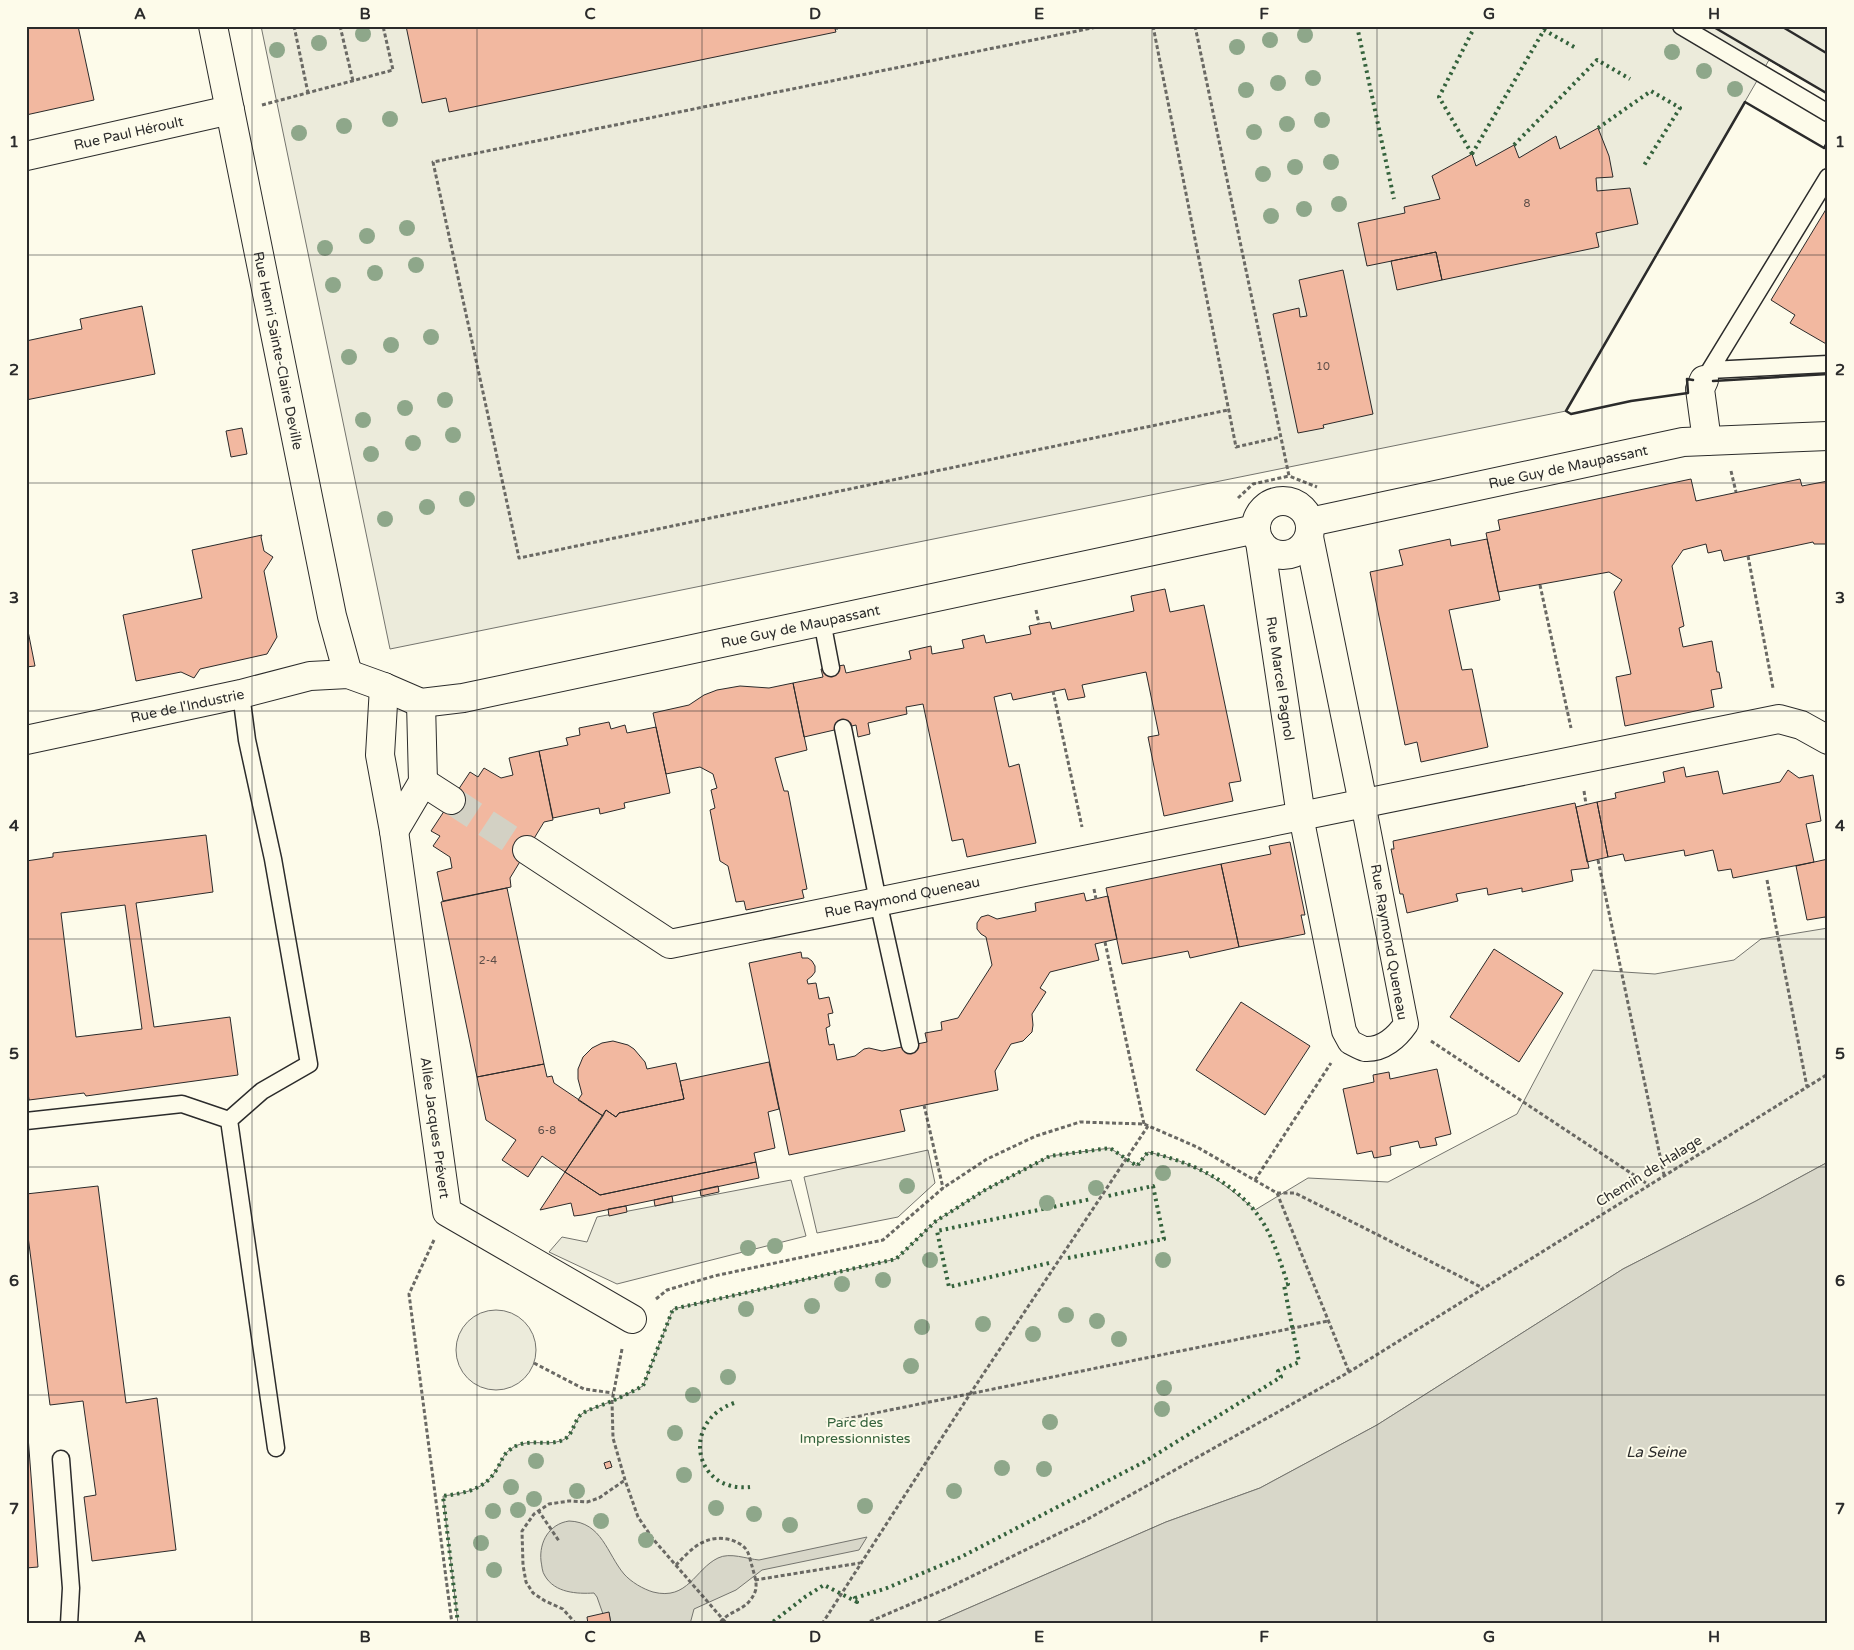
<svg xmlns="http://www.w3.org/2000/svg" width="1854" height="1650" font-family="'Varela Round',sans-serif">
<rect width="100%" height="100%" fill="#fdfbea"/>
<path fill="#ecebdb" stroke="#74746e" d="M261 26H1828V94L1769 60 1566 411 390 649Z
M1828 928V1162L1756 1201 1623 1269 1377 1425 1260 1488 1166 1522 932 1624H458L443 1496C465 1493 486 1490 498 1467 502 1460 504 1453 511 1449 526 1437 546 1447 563 1440 574 1435 574 1419 583 1413 592 1408 603 1405 612 1401 622 1397 633 1391 643 1386L673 1309 896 1259 936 1221 985 1190 1050 1156 1110 1148 1137 1166 1148 1152C1195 1163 1219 1178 1255 1210L1308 1178 1388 1182 1517 1114 1593 970 1655 974 1734 960 1761 939Z
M928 1150 935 1183 898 1217 817 1233 804 1177Z
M791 1180 806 1236 617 1284 549 1252 562 1237 587 1242 597 1217Z
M456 1350a40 40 0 1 1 80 0a40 40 0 1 1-80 0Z"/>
<path fill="#d8d7c9" stroke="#74746e" d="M1828 1162V1624H932L1166 1522 1260 1488 1377 1425 1623 1269 1756 1201Z
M569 1521C602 1522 607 1554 624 1574 631 1582 643 1589 653 1592 688 1601 695 1569 718 1558 730 1552 747 1559 759 1560L867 1537 859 1550 762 1570 736 1590 694 1609 690 1624H611L609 1613 603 1614 597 1597 594 1593C577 1594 555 1593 545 1576 542 1572 542 1566 541 1561 539 1542 549 1524 569 1521Z"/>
<path fill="#f2b8a0" stroke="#2b2b2b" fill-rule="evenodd" d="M26 26H78L94 100 26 115Z
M406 26H837L838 29H835L836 32 449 112 446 98 422 103Z
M1598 128 1609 156 1613 177 1596 178 1597 191 1630 188 1638 224 1596 233 1599 247 1442 280 1436 252 1367 266 1358 223 1405 213 1404 207 1440 199 1432 176 1472 154 1476 166 1514 145 1519 158 1556 136 1560 149Z
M1828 206V345L1790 323 1795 315 1771 300Z
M1436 252 1442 280 1397 290 1391 261Z
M1343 270 1373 414 1323 425 1324 428 1298 433 1273 314 1299 308 1300 317 1307 316 1299 280Z
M142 306 155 374 26 400V341L82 329 80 319Z
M242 428 247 454 231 457 226 431Z
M1691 479 1696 501 1800 479 1802 486 1828 481V544H1814L1813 542 1724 561 1721 550 1708 553 1706 544 1683 550 1672 566 1684 626 1679 628 1683 647 1712 641 1717 672H1719L1722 688 1711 690 1714 707 1625 726 1616 677 1631 674 1614 592 1622 580 1609 572 1498 592 1486 533 1500 530 1498 520Z
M262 535 261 537 264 551 273 557 264 571 277 637 267 654 200 669 194 678 181 672 136 681 123 615 202 598 192 550Z
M1450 539 1451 546 1487 539 1500 600 1449 610 1462 670 1472 669 1488 747 1421 762 1417 742 1405 745 1370 572 1403 565 1399 550Z
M1165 589 1170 612 1204 605 1241 781 1229 783 1233 801 1164 816 1148 737 1159 735 1146 672 1082 685 1085 697 1068 700 1065 689 1013 700 1011 693 994 697 1009 767 1019 764 1036 843 967 857 963 839 952 841 923 704 906 707 907 714 868 723 870 734 858 737 856 725 804 737 793 683 823 677 821 669 844 665 846 673 911 659 909 651 931 646 932 654 964 648 962 640 984 635 986 643 1031 634 1029 626 1039 624 1050 622 1052 629 1134 611 1131 596Z
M26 621 35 666 26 667Z
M793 683 807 750 775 758 784 791H788L807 889 802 890 804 898 746 910 744 901 736 902 728 866 720 861 710 810 715 808 711 790 717 788 713 774 700 767 666 774 653 713 689 705 704 695 717 690 740 686 769 688Z
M609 722 611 729 625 725 627 733 656 727 670 793 624 803 625 808 600 814 599 808 553 818 539 751 568 745 566 738 580 735 579 728Z
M539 751 553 820 544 822 510 878 511 887 443 901 437 872 452 868 450 857 433 846 440 836 431 831 470 772 478 777 484 768 501 778 513 775 509 758Z
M1684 767 1686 777 1718 771 1723 794 1780 782 1788 770 1799 778 1813 775 1821 821 1806 824 1814 862 1733 878 1731 869 1718 871 1713 850 1685 856 1684 850 1625 861 1623 854 1608 857 1597 802 1616 798 1615 793 1665 782 1663 772Z
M1597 802 1608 857 1587 862 1576 807Z
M1575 803 1589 868 1571 870 1573 881 1522 892V888L1488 895 1487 888 1456 894 1458 901 1407 913 1403 894H1400L1391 849H1394L1393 841Z
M206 835 213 892 136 903 154 1027 230 1017 238 1075 86 1096 84 1093 29 1100 26 1080V861L53 857V853ZM125 905 142 1029 76 1037 61 913Z
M1290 842 1305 915H1301L1305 934 1239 947 1221 864 1271 854 1269 846Z
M1828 859V925L1825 917 1807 920 1796 866Z
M1221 864 1239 947 1190 958 1188 951 1122 964 1106 888Z
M507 888 544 1064 477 1077 441 902Z
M1084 893 1086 901 1108 896 1117 939 1095 944 1099 960 1050 972 1040 988 1046 992 1032 1014 1033 1025 1032 1032 1023 1041 1011 1044 995 1071 998 1090 900 1110 905 1131 789 1155 749 963 801 952 802 958H808L812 961 815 966V972L812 976 807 980 808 984 816 983 819 999 829 997 833 1013 828 1014 830 1026 826 1028 829 1045 834 1044 837 1060 855 1056 864 1049 869 1048 882 1051 927 1042 925 1033 942 1030 941 1022 958 1018 992 965 986 937 981 934 977 929V923L981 917 988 915 997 919 1036 911 1035 903Z
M1494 949 1563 993 1519 1062 1450 1017Z
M1241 1002 1310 1046 1265 1115 1196 1070Z
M613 1041 628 1045 634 1049 645 1062 647 1069 676 1063 684 1099 619 1113 616 1117 606 1110 603 1116 578 1100 582 1094 578 1079V1069L583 1057 592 1048 602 1043Z
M769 1062 779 1109 768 1112 775 1148 754 1153 756 1162 600 1195 565 1172 606 1110 616 1117 619 1113 684 1099 680 1081Z
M544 1064 547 1077 552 1076 554 1083 603 1116 565 1172 542 1156 528 1177 502 1160 516 1140 486 1120 477 1077Z
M1437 1069 1451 1134 1435 1138 1437 1145 1420 1148 1418 1141 1390 1147 1391 1155 1374 1158 1372 1151 1357 1154 1343 1089 1374 1082 1373 1075 1389 1072 1390 1079Z
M756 1162 759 1178 582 1215 574 1216 571 1203 540 1210 565 1172 600 1195Z
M98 1186 126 1403 157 1398 176 1550 92 1561 84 1497 96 1495 83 1401 50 1405 26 1221V1194Z
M718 1186 719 1192 701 1196 700 1190Z
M672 1196 673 1202 655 1206 654 1200Z
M626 1206 627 1212 609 1216 608 1209Z
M26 1410 38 1567 26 1568Z
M610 1461 612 1467 606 1469 604 1463Z
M609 1612 611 1624H588L587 1617Z"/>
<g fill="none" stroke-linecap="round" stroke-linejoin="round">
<path stroke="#d3d1c4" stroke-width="28" stroke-dasharray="28 14" stroke-linecap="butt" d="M451 800 527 850"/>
<g stroke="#2b2b2b" stroke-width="19">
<path id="service" d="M1681 26 1828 113
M1710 370 1828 364
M1704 380 1828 177
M822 621 831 668
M241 694 247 740 273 859 309 1064 262 1091 229 1120 276 1448
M843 728 878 901 910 1045
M26 1121 182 1104 229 1120
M61 1459 71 1588 69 1624"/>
</g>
<g stroke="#2b2b2b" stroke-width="26">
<path id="pedestrian" d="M1301 816 1344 1031 1350 1042C1354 1044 1361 1048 1365 1049 1383 1050 1397 1037 1406 1024L1363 803"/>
</g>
<g stroke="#2b2b2b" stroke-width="30">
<g id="minor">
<path id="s1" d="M213 26 332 616 348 674"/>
<path id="s2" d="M26 156 230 110"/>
<path d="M1704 380 1700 389 1707 441"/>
<circle cx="1283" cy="528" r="27"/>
<path id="s3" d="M1310 522 1683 442 1828 436"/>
<path d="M1309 537 1363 803"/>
<path id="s4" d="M1260 542 1301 816"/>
<path id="s5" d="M384 687 380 755 394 831 447 1212 632 1319"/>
<path id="s6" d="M26 740 241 694 310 676 348 674 384 687 421 703 463 698 1256 529"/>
<path d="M423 782 451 800"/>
<path d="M394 831 423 782 421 703"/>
<path id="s7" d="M527 850 670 944 1779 719 1801 725 1828 740"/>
</g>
</g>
<path stroke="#6a6964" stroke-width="3" stroke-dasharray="4 2.5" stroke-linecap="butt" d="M294 26 308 93
M340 26 353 81
M1102 26 433 162 519 558 1228 410
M1153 26 1236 447 1280 437
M1195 26 1289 476 1317 487
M262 105 393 70 383 26
M1731 471 1736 492
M1238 498 1253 484 1289 476
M1748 556 1773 688
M1540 585 1571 728
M1036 610 1039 624
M1053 691 1082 827
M1584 791 1586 804
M1598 860 1664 1175
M1767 880 1807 1087
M1094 889 1096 899
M1105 942 1144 1124
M1431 1041 1649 1185
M924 1105 943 1188
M1255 1180 1331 1063
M1277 1193 1349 1372
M434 1240 409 1294 452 1624
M656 1299 667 1290 714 1276 883 1240 943 1188 987 1159 1036 1136 1080 1122 1144 1124 1197 1147 1277 1193H1295L1483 1288
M622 1349 612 1401 613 1438 625 1480 638 1517 653 1539 727 1624
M534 1363 584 1389 613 1393
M826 1423 1328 1321
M538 1510 559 1541
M676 1565C684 1557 694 1545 706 1541 718 1536 735 1538 745 1548 749 1552 750 1560 752 1566 754 1574 758 1584 755 1592 747 1612 729 1609 719 1624
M755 1580 860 1563
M576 1624 563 1609 545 1601 533 1593 526 1582 523 1565 522 1531 534 1514 549 1504 569 1501 587 1502 599 1498 625 1480
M822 1624 970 1394 1148 1126
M864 1624 948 1588 1086 1520 1349 1372 1828 1074"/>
<use href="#service" stroke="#fdfbea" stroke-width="16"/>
<use href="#pedestrian" stroke="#fdfbea" stroke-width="24"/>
<use href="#minor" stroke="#fdfbea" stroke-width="28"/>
<path stroke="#34623c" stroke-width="4" stroke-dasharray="2.5 4" stroke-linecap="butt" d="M1357 26 1394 199
M1598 128 1651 91 1680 108 1643 167
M1514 145 1597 60 1630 79
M1472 154 1544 30 1576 48
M1472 154 1439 97 1475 26
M1068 1258 1164 1239 1153 1186 1108 1196
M1049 1263 949 1287 937 1231 1091 1199
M734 1403C680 1422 694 1493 750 1487
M458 1624 443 1496C465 1493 486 1490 498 1467 502 1460 504 1453 511 1449 527 1437 546 1447 563 1440 574 1435 574 1418 583 1413 592 1408 603 1405 612 1401 622 1397 633 1391 643 1386L673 1309 896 1259 936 1221 985 1190 1050 1156 1110 1148 1137 1166 1148 1152C1192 1162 1241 1184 1265 1226 1275 1243 1281 1265 1288 1284L1284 1285 1299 1362 1278 1371 1281 1377 1144 1462 961 1557 887 1588 855 1598 857 1602 824 1585 805 1597 770 1624"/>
<path stroke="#2b2b2b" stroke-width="2.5" d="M1712 26 1828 94
M1781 26 1828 54
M1693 380 1687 379 1688 393 1631 401 1571 414 1566 411 1745 102 1824 148 1828 141
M1713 381 1828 374"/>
</g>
<g fill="#8ea78a">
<circle cx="363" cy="34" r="8"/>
<circle cx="1305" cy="35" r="8"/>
<circle cx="1270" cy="40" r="8"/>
<circle cx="319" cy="43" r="8"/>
<circle cx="1237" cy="47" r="8"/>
<circle cx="277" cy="50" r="8"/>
<circle cx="1672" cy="52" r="8"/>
<circle cx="1704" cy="71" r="8"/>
<circle cx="1313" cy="78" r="8"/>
<circle cx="1278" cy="83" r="8"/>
<circle cx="1735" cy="89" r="8"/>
<circle cx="1246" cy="90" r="8"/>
<circle cx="390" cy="119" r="8"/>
<circle cx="1322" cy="120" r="8"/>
<circle cx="1287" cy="124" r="8"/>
<circle cx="344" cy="126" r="8"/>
<circle cx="1254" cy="132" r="8"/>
<circle cx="299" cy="133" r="8"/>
<circle cx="1331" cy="162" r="8"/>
<circle cx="1295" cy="167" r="8"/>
<circle cx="1263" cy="174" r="8"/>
<circle cx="1339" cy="204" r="8"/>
<circle cx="1304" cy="209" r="8"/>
<circle cx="1271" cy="216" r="8"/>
<circle cx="407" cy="228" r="8"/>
<circle cx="367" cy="236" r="8"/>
<circle cx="325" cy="248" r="8"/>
<circle cx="416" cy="265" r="8"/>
<circle cx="375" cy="273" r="8"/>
<circle cx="333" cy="285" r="8"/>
<circle cx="431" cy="337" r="8"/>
<circle cx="391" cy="345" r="8"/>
<circle cx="349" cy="357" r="8"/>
<circle cx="445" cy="400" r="8"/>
<circle cx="405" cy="408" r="8"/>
<circle cx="363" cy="420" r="8"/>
<circle cx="453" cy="435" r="8"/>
<circle cx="413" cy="443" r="8"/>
<circle cx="371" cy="454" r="8"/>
<circle cx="467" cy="499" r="8"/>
<circle cx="427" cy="507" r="8"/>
<circle cx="385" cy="519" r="8"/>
<circle cx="1163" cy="1173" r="8"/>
<circle cx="907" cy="1186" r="8"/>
<circle cx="1096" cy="1188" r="8"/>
<circle cx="1047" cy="1203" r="8"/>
<circle cx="775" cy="1246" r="8"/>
<circle cx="748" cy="1248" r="8"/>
<circle cx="930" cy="1260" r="8"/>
<circle cx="1163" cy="1260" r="8"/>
<circle cx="883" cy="1280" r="8"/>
<circle cx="842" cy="1284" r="8"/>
<circle cx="812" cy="1306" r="8"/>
<circle cx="746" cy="1309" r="8"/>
<circle cx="1066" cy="1315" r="8"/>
<circle cx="1097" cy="1321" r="8"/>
<circle cx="983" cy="1324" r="8"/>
<circle cx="922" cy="1327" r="8"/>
<circle cx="1033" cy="1334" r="8"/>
<circle cx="1119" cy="1339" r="8"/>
<circle cx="911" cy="1366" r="8"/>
<circle cx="728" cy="1377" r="8"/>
<circle cx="1164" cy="1388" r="8"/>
<circle cx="693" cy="1395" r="8"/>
<circle cx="1162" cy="1409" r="8"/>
<circle cx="1050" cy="1422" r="8"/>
<circle cx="675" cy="1433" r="8"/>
<circle cx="536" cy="1461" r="8"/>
<circle cx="1002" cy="1468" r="8"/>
<circle cx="1044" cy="1469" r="8"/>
<circle cx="684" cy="1475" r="8"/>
<circle cx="511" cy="1487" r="8"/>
<circle cx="577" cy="1491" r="8"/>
<circle cx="954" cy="1491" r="8"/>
<circle cx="534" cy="1499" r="8"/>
<circle cx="865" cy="1506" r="8"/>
<circle cx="716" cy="1508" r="8"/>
<circle cx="518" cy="1510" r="8"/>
<circle cx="493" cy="1511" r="8"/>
<circle cx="754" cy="1514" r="8"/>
<circle cx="601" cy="1521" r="8"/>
<circle cx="790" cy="1525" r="8"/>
<circle cx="646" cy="1540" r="8"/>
<circle cx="481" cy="1543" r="8"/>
<circle cx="494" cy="1570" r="8"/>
</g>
<path fill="none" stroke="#2b2b2b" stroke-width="1" stroke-opacity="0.55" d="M252 26V1624M477 26V1624M702 26V1624M927 26V1624M1152 26V1624M1377 26V1624M1602 26V1624M26 255H1828M26 483H1828M26 711H1828M26 939H1828M26 1167H1828M26 1395H1828"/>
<g text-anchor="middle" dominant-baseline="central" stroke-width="4" stroke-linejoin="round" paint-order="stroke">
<g font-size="11" fill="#5d4e48">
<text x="1527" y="203">8</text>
<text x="1323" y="366">10</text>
<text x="488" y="960">2-4</text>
<text x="547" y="1130">6-8</text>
</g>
<g font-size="14" fill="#2b2b2b" stroke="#fdfbea">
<text stroke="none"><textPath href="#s2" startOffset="105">Rue Paul Héroult</textPath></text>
<text stroke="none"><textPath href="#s1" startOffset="331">Rue Henri Sainte-Claire Deville</textPath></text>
<text stroke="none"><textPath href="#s3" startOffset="264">Rue Guy de Maupassant</textPath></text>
<text stroke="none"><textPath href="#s6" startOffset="795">Rue Guy de Maupassant</textPath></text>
<text stroke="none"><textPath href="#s4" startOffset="138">Rue Marcel Pagnol</textPath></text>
<text stroke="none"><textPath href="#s6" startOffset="165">Rue de l'Industrie</textPath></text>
<text stroke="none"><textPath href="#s7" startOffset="408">Rue Raymond Queneau</textPath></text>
<text transform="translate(1389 942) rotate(80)">Rue Raymond Queneau</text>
<text stroke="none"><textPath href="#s5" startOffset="445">Allée Jacques Prévert</textPath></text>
<text transform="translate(1649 1171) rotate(-32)">Chemin de Halage</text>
</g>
<g font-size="14" fill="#34623c" stroke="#fdfbea">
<text x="855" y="1422">Parc des<tspan x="855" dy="16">Impressionnistes</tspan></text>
</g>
<g font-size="15" font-style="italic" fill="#2b2b2b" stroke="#fdfbea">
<text x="1656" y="1452">La Seine</text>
</g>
</g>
<rect width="1854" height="1650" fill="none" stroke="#fdfbea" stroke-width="55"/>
<rect x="28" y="28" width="1798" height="1594" fill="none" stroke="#2b2b2b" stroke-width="2"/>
<g font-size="16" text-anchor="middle" font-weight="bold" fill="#2b2b2b">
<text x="140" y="19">A</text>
<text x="365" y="19">B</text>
<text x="590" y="19">C</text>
<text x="815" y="19">D</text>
<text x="1039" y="19">E</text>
<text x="1264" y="19">F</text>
<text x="1489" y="19">G</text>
<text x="1714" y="19">H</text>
<text x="14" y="147">1</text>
<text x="1840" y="147">1</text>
<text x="14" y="375">2</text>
<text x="1840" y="375">2</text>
<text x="14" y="603">3</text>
<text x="1840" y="603">3</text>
<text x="14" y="831">4</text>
<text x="1840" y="831">4</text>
<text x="14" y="1059">5</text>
<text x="1840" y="1059">5</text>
<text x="14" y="1286">6</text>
<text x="1840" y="1286">6</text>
<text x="14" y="1514">7</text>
<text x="1840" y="1514">7</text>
<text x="140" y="1642">A</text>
<text x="365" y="1642">B</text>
<text x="590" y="1642">C</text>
<text x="815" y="1642">D</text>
<text x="1039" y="1642">E</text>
<text x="1264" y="1642">F</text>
<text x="1489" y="1642">G</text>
<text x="1714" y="1642">H</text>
</g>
</svg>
